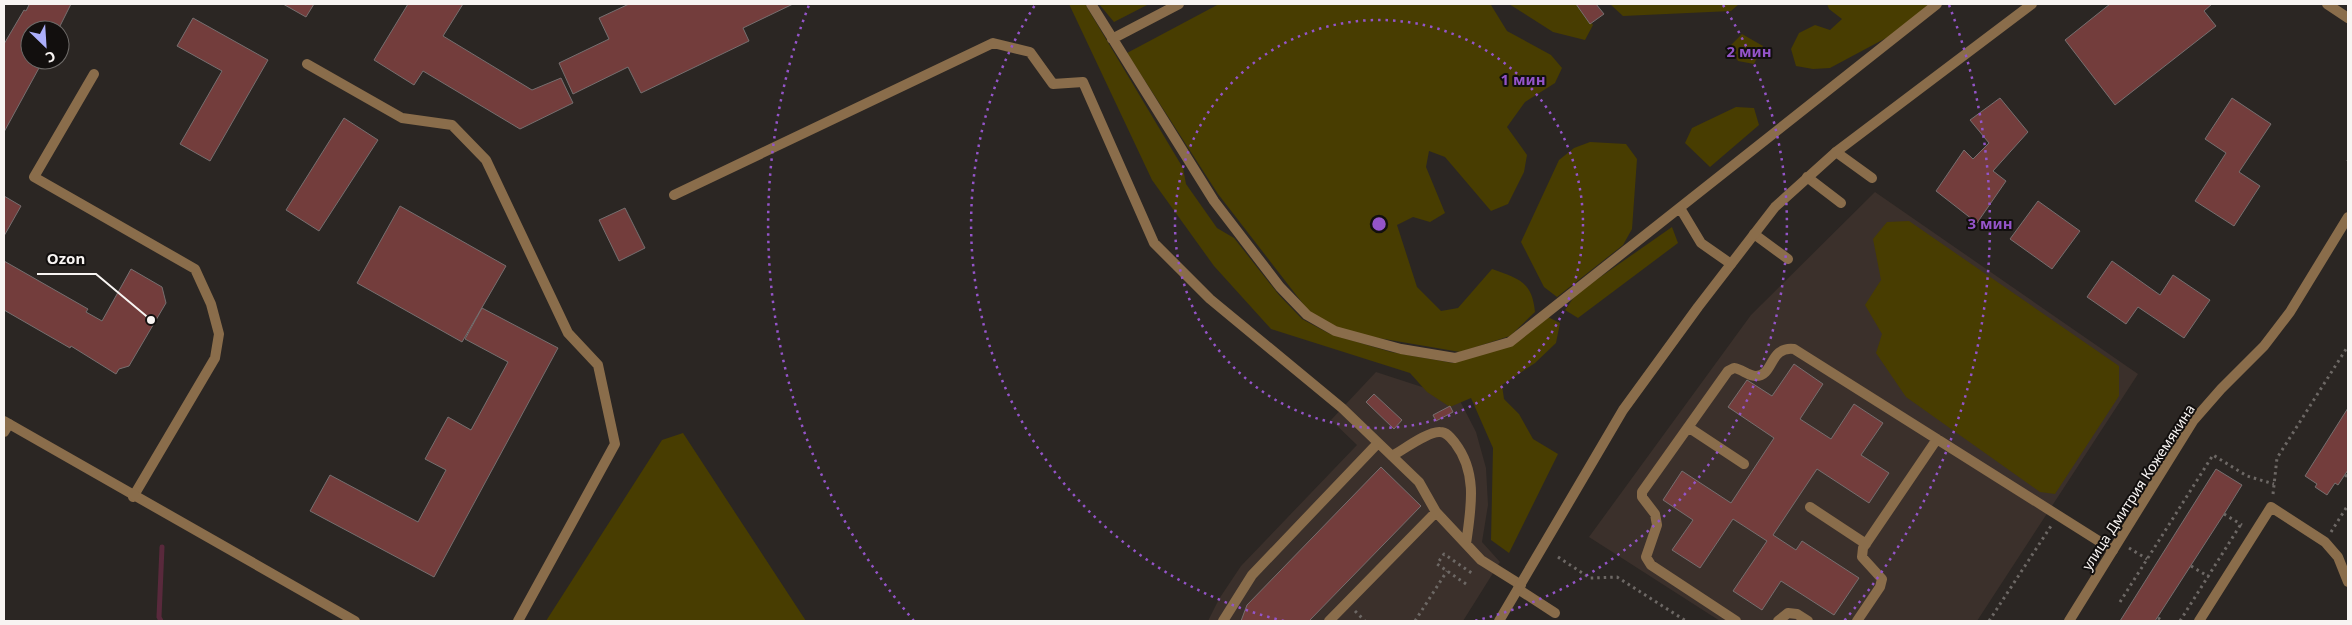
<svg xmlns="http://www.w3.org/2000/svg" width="2352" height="625" font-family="'Noto Sans',sans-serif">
<rect width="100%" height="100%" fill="#2b2623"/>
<path fill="#3b302b" d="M1875 192 2138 374 1977 621H1720L1589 537 1751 315Z
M1376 372 1459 399 1476 432 1486 468 1488 505 1482 542 1500 562 1463 621H1208L1219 599 1241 566 1357 445 1331 420Z"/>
<path fill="#483d01" d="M1069 4H1085L1183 168 1186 184 1217 228 1234 238 1279 295 1302 319 1330 334 1391 352 1453 363 1513 345 1548 317 1560 323 1556 343 1535 363 1502 385 1504 399 1519 414 1533 439 1558 454 1509 553 1491 540 1493 448 1471 398 1450 407 1427 392 1410 373 1271 329 1214 266 1152 180Z
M1099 4H1149L1114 22Z
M1219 4H1501L1491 5 1507 31 1551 55 1562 68 1555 83 1525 102 1507 127 1527 155 1524 172 1508 204 1491 211 1445 157 1429 151 1426 167 1445 213 1430 222 1413 217 1397 225 1417 287 1441 311 1458 308 1492 269C1519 279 1532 281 1535 312L1510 336 1460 352 1349 333 1314 318 1218 194 1127 53Z
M1509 4H1579L1593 25 1585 40 1553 32Z
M1610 4H1739L1731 11 1623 16Z
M1827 4H1929L1901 30 1830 68 1813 69 1796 66 1791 49 1799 33 1815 25 1830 30 1842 19 1829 9Z
M1742 34 1763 46 1754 64 1738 61 1730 46Z
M1736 107 1754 108 1759 125 1710 167 1685 143 1692 128Z
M1590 142 1626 144 1637 159 1632 229 1623 245 1557 297 1544 287 1521 242 1559 160 1574 148Z
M1909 221 2119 366V396L2055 494 2040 492 1906 397 1876 353 1882 334 1865 305 1881 280 1873 239 1887 222Z
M1672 227 1678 243 1578 318 1565 310 1576 294Z
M683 433 806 621H546L662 440Z"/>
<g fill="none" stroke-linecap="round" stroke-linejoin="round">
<path stroke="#59293c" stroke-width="5" d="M161 621 159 617 162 547"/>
</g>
<path fill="#733d3c" stroke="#766f6f" d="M27 4H71L58 30H30V60H41L37 67 39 68 4 132V44L24 10 26 11 29 5Z
M283 4H314L306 17Z
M408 4H463L443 36 532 90 561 78 573 103 520 129 423 71 414 85 374 60Z
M629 4H793L743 28 749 41 641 93 628 67 573 94 559 63 609 39 599 18Z
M1576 4H1596L1604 14 1590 24Z
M2110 4H2212L2204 11 2216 26 2115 105 2065 40Z
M193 18 268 60 210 161 180 144 222 71 177 46Z
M2000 98 2028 132 1993 171 2006 181 1977 223 1936 191 1964 150 1973 159 1989 143 1970 120Z
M2232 98 2271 124 2239 172 2260 186 2234 226 2195 201 2226 153 2205 139Z
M344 118 378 140 319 231 286 210Z
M4 196 21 206 4 236Z
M2038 201 2080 231 2052 269 2010 239Z
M400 206 506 266 462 342 357 283Z
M625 208 645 248 619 261 599 220Z
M4 261 88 309 86 312 102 321 131 269 162 287 166 303 129 366 119 369 116 374 71 346 70 348 4 310Z
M2112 261 2160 295 2173 275 2210 300 2184 338 2138 307 2126 324 2087 297Z
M482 308 558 348 434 577 310 511 330 475 418 522 446 470 425 459 448 417 471 430 508 362 465 339Z
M1794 364 1823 384 1800 419 1831 439 1854 404 1883 423 1861 455 1889 473 1869 503 1817 469 1773 535 1796 550 1802 541 1859 578 1834 615 1781 581 1762 610 1733 591 1767 541 1733 519 1700 568 1672 550 1693 520 1663 500 1682 471 1731 503 1774 438 1728 407 1747 380 1772 396Z
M1374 394 1402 420 1394 429 1366 402Z
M1450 406 1453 412 1436 421 1433 415Z
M2348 408V470L2338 485 2335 483 2327 495 2315 487 2317 484 2305 476Z
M1381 467 1421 506 1309 621H1241L1247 605Z
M2216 469 2242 485 2224 514 2155 621H2120Z"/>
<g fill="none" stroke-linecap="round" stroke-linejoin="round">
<path stroke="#6d6865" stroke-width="3" stroke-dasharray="2.5 4" stroke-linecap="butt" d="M2348 161V160
M2345 475 2348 477
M2273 494 2277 458 2348 346
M2224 514 2242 525
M2331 532 2348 505
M2129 548 2147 559
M1558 557 1590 578 1617 577 1686 621
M2191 566 2209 577
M1466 584 1437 564 1444 554 1473 574
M2120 602 2213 455 2247 476 2274 484
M1355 611 1365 621
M2158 618 2163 621
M1415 621 1447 571
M1989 621 2051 526
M2180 621 2241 524"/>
<path stroke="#8a6d4b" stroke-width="10" d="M1091 4 1214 201 1280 287 1307 315 1335 331 1401 349 1455 358 1510 342 1937 4
M1112 39 1179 4
M307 64 402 118 452 125 486 160 568 333 598 365 615 444 518 621
M94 74 34 177 195 269 211 304 219 334 215 358 133 497
M1836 152 1872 178
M1807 177 1841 203
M674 195 993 43 1030 52 1053 84 1083 82 1154 243 1210 299 1342 408 1419 482 1436 512 1481 560 1521 585
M1680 208 1701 243 1731 264
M1754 234 1788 259
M1688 427 1744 464
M4 432 9 424
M1392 456C1403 450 1428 431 1440 432 1447 432 1451 438 1455 443 1478 473 1471 508 1466 544
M1810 507 1866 544
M1518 589 1555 613
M1223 621 1252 575 1378 443
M1329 621 1436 512
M1736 621 1651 565 1646 557 1657 525 1655 514 1642 497V492L1728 371 1734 368C1742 369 1748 376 1756 376 1774 376 1769 346 1794 349L2113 550
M1778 621 1788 613 1797 614 1808 621
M1857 621 1880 587 1882 579 1862 557 1863 548 1937 439
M2199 621 2271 507 2325 542 2338 557 2348 582"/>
<path stroke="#8a6d4b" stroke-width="10" d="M2327 4 2348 18
M4 421 355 621
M1499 621 1623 410 1698 307 1775 207 1836 152 2032 4
M2069 621 2193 421 2221 389 2264 346 2290 312 2348 217"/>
</g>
<g fill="none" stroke="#9454c9" stroke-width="2.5" stroke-dasharray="2.5 5">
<circle cx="1379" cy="224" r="204"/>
<path d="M1284 621A408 408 0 0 1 1035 5M1723 5A408 408 0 0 1 1474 621"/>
<path d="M914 621A611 611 0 0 1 809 5M1949 5A611 611 0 0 1 1844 621"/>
</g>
<g text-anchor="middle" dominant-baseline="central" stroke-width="4" stroke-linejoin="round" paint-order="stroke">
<g font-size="14" fill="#f8f4f2" stroke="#120f0e">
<text transform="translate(2138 487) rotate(-57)">улица Дмитрия Кожемякина</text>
</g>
</g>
<circle cx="1379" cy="224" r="8" fill="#9454c9" stroke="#120f0e" stroke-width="2.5"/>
<g font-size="15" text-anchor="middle" font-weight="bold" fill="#9454c9" stroke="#120f0e" stroke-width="4" stroke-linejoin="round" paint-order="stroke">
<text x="1749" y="57">2 мин</text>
<text x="1523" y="85">1 мин</text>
<text x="1990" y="229">3 мин</text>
</g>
<path fill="none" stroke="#f8f4f2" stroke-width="2" d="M151 320L96 274H37"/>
<circle fill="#f8f4f2" stroke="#120f0e" stroke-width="2" cx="151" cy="320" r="5"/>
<g font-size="15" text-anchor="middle" font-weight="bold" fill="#f8f4f2" stroke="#120f0e" stroke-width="4" stroke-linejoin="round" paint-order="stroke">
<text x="66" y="264">Ozon</text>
</g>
<rect width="2352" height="625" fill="none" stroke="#f8f4f2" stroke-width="10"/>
<g transform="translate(45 45) rotate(155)"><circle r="24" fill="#120f0e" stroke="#6e6b69"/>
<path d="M0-4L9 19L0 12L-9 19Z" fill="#acaffb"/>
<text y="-8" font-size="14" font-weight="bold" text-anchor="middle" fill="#f8f4f2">С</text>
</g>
</svg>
